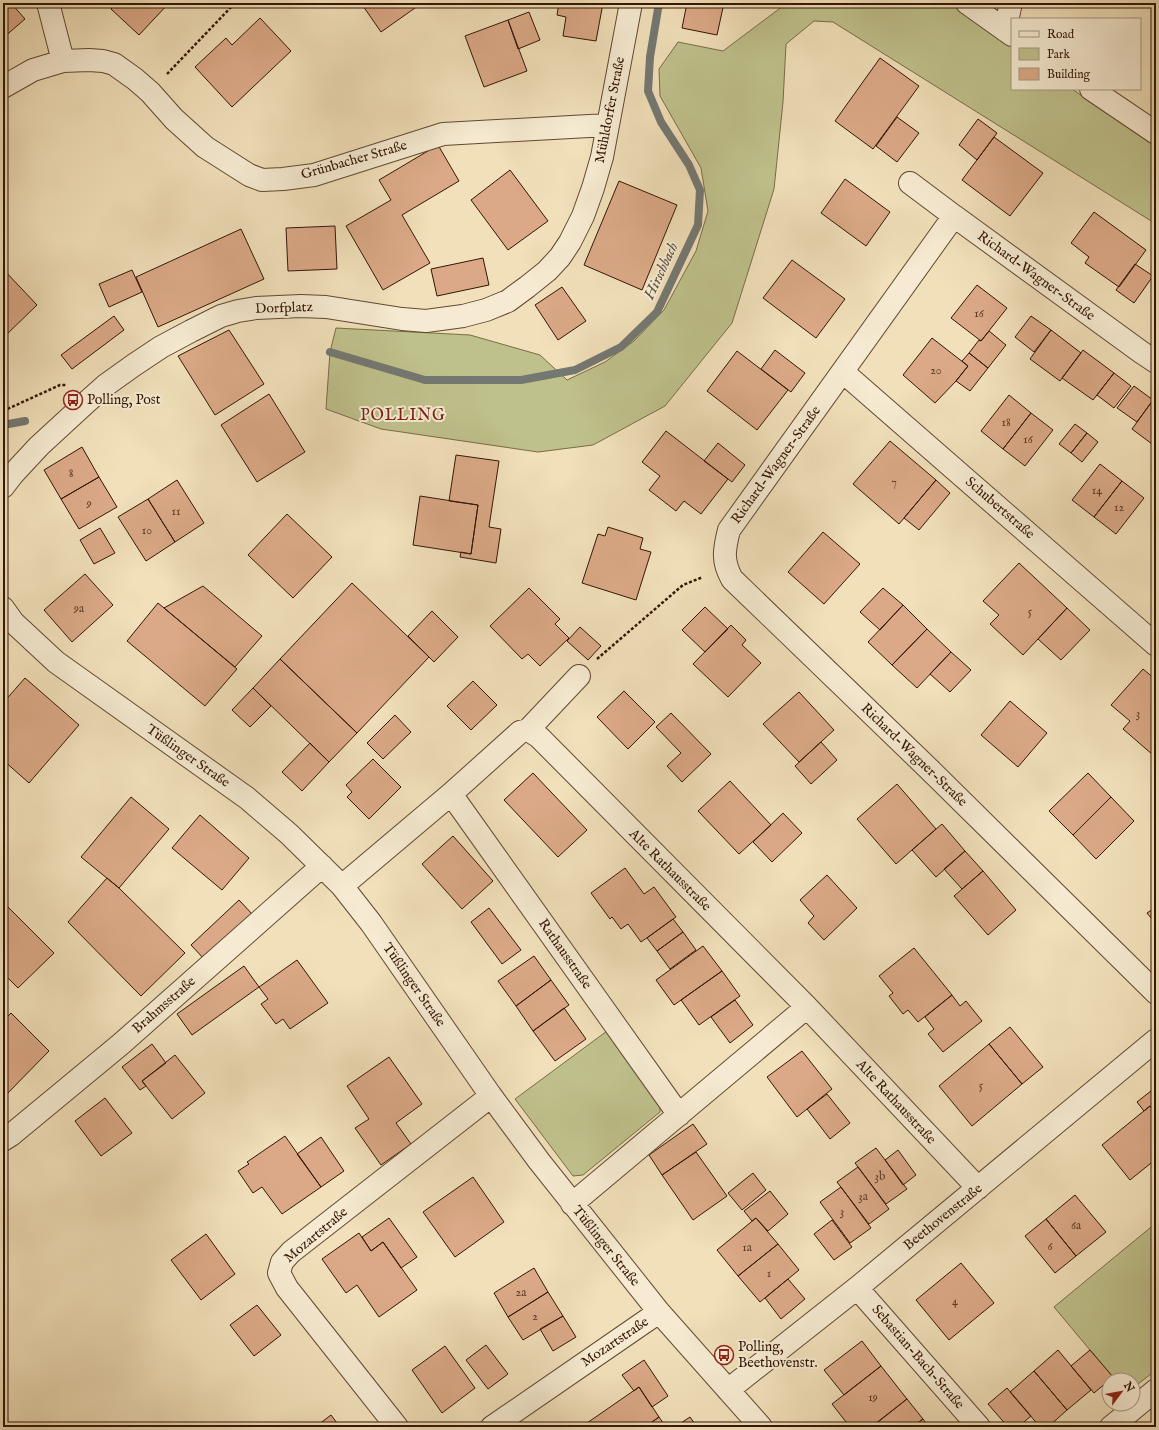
<svg xmlns="http://www.w3.org/2000/svg" width="1159" height="1430" font-family="'IM FELL English',serif">
<rect width="100%" height="100%" fill="#f1e0ba"/>
<filter id="stains"><feTurbulence type="fractalNoise" baseFrequency=".005" numOctaves="4"/><feColorMatrix values="0 0 0 0 .2 0 0 0 0 .09 0 0 0 0 .02 0 0 0 .5 -.17"/></filter>
<radialGradient id="worn" r=".72"><stop offset=".6" stop-color="#630" stop-opacity="0"/><stop offset="1" stop-color="#630" stop-opacity=".3"/></radialGradient>
<path fill="#bfc18c" stroke="#796c48" d="M787 3H951L1012 46V89H1072L1156 146V224L833 22 814 21 786 44 783 102 774 189 732 323 665 406 593 445 538 452 381 429 326 409 330 352 336 328 470 335 540 355 567 380 605 362 634 341 664 310 696 251 708 211 701 168 660 96 659 69 678 42 723 51Z
M607 1031 660 1103V1112L583 1175 573 1176 515 1099Z
M1156 1223V1370L1133 1388V1380H1115L1054 1307Z"/>
<g fill="none" stroke-linecap="round" stroke-linejoin="round">
<path stroke="#747872" stroke-width="8" d="M330 352 425 380H521L575 370 621 347 657 312 698 225 700 190 689 165 661 122 648 91 650 57 659 3
M3 425 25 421"/>
</g>
<path fill="#dba987" stroke="#331605" d="M3 3H11L25 19 3 38Z
M116 3H169L139 35 111 9Z
M361 3H422L381 32Z
M559 3H603L596 41 563 36 566 17 557 15Z
M687 3H724L717 35 682 28Z
M529 12 540 40 518 49 508 20Z
M260 18 291 51 232 107 195 67 226 38 232 45Z
M508 20 527 71 484 87 465 36Z
M880 58 919 86 873 149 835 121Z
M897 117 919 133 897 162 876 146Z
M978 119 997 133 977 160 959 145Z
M994 137 1043 173 1010 216 962 180Z
M438 145 459 181 402 215 430 263 383 290 346 226 391 200 379 180Z
M510 170 548 221 508 250 471 200Z
M845 179 890 212 866 246 821 213Z
M619 181 677 205 642 290 584 265Z
M1094 212 1146 250 1119 287 1085 263 1089 257 1071 243Z
M335 226 337 269 288 271 286 228Z
M241 229 264 279 158 327 136 277Z
M483 258 489 285 437 296 431 269Z
M792 260 845 299 816 338 763 298Z
M1135 264 1153 276 1134 303 1116 290Z
M3 269 37 305 3 338Z
M132 270 142 292 109 307 99 284Z
M977 285 1007 308 981 341 951 318Z
M562 287 586 321 558 340 535 305Z
M114 316 124 330 72 369 61 355Z
M1031 316 1051 330 1034 352 1015 337Z
M229 330 264 384 215 415 178 356Z
M1051 330 1081 353 1060 381 1030 359Z
M989 331 1006 345 988 368 969 353 979 340 981 341Z
M932 338 968 366 956 381 935 403 903 375Z
M775 350 805 373 791 392 761 369Z
M1083 350 1114 373 1093 400 1062 378Z
M737 351 788 390 757 430 707 391Z
M969 353 988 368 970 391 956 381 968 366 962 361Z
M1114 373 1131 386 1114 408 1097 395Z
M1134 386 1153 400 1137 422 1117 408Z
M269 394 305 452 257 482 221 425Z
M1009 395 1031 413 1003 449 981 431Z
M1153 400 1156 402V447L1132 429Z
M1031 413 1053 430 1025 466 1003 449Z
M1075 424 1087 433 1071 453 1059 444Z
M666 431 728 479 701 514 684 501 676 511 649 490 660 476 642 462Z
M1087 433 1098 442 1082 462 1071 453Z
M890 441 936 480 899 524 853 484Z
M718 443 745 465 732 482 704 461Z
M82 447 99 477 61 499 44 470Z
M456 455 499 461 489 527 501 529 496 563 460 557 461 552 471 554 478 505 449 501Z
M1100 464 1122 481 1094 517 1072 500Z
M99 477 117 507 79 529 61 499Z
M177 480 204 523 175 542 148 499Z
M936 480 950 493 919 530 904 518Z
M1122 481 1144 498 1116 534 1094 517Z
M420 496 478 505 471 554 413 545Z
M148 499 175 542 146 561 118 517Z
M1156 510V521L1151 517Z
M287 514 332 557 293 598 248 555Z
M608 527 643 538 640 549 651 552 636 600 582 583 598 534 605 536Z
M100 528 115 553 94 564 80 540Z
M823 532 860 564 824 604 788 572Z
M1019 563 1067 608 1023 655 990 624 999 615 983 601Z
M85 574 113 605 72 642 44 610Z
M352 583 429 657 357 733 280 659Z
M203 586 262 636 235 667 164 608Z
M529 588 560 619 555 624 569 638 540 666 528 654 522 659 490 626Z
M883 588 903 605 880 630 860 612Z
M158 603 237 669 205 706 127 641Z
M903 605 927 629 892 665 868 642Z
M705 607 728 629 705 652 682 630Z
M1067 608 1090 630 1061 660 1038 639Z
M432 611 458 637 434 662 408 636Z
M731 625 746 640 742 645 761 663 728 697 693 664Z
M580 627 601 646 588 660 567 641Z
M927 629 951 652 917 688 892 665Z
M951 652 971 670 950 692 930 674Z
M280 659 357 733 329 762 253 688Z
M1143 669 1156 680V751L1153 755 1123 729 1130 721 1111 705Z
M25 678 79 725 29 783 3 760V703Z
M473 681 497 705 471 730 447 706Z
M253 688 271 706 250 727 232 710Z
M624 691 655 722 628 749 597 717Z
M799 692 834 730 799 762 763 724Z
M1010 701 1047 733 1018 767 981 735Z
M671 713 711 754 682 782 667 766 681 753 656 727Z
M395 715 411 732 383 759 367 743Z
M821 742 837 760 811 784 795 766Z
M310 743 329 762 302 791 282 772Z
M373 759 401 787 369 819 347 797 352 792 346 785Z
M533 773 587 830 558 857 504 800Z
M1088 773 1111 797 1073 835 1049 811Z
M730 781 771 825 739 854 698 811Z
M897 784 936 829 896 864 857 819Z
M131 797 169 829 119 888 81 857Z
M1111 797 1134 821 1096 859 1073 835Z
M783 813 802 833 772 862 753 842Z
M200 815 249 858 222 890 172 848Z
M942 824 965 851 936 877 912 850Z
M453 836 493 881 462 909 422 864Z
M965 851 983 871 962 889 944 869Z
M625 868 644 894 654 887 676 917 641 942 628 924 621 929 612 917 610 919 591 893Z
M983 871 1016 910 988 935 954 896Z
M827 875 857 908 824 940 808 923 814 916 800 900Z
M107 878 119 888 185 953 141 996 68 922Z
M239 900 253 915 205 960 191 945Z
M3 902 54 953 18 988 3 973Z
M1156 907V924L1147 913Z
M489 908 521 950 502 964 471 922Z
M673 919 683 932 657 951 647 938Z
M683 932 696 950 670 969 657 951Z
M703 946 722 971 674 1005 656 980Z
M914 948 952 995 918 1022 908 1010 903 1014 889 996 893 993 879 976Z
M534 956 551 980 516 1006 498 981Z
M297 960 328 1003 290 1029 283 1019 276 1024 261 1004 268 999 259 987Z
M244 966 259 987 192 1035 177 1014Z
M722 971 740 996 699 1025 681 1000Z
M551 980 569 1005 533 1031 516 1006Z
M952 995 960 1006 966 1001 982 1021 943 1052 928 1034 934 1029 925 1017Z
M735 1000 753 1025 730 1043 711 1017Z
M564 1008 586 1039 555 1061 533 1031Z
M11 1013 49 1051 3 1098V1021Z
M1010 1027 1043 1067 1022 1084 989 1044Z
M152 1044 166 1063 142 1081 146 1086 140 1090 122 1067Z
M989 1044 1022 1084 972 1126 939 1086Z
M802 1051 832 1089 797 1117 767 1077Z
M175 1055 205 1093 172 1119 142 1081Z
M389 1057 422 1104 396 1123 411 1144 381 1165 355 1128 369 1119 347 1086Z
M1156 1087V1114L1150 1106 1144 1111 1137 1102Z
M827 1094 850 1123 830 1139 807 1109Z
M105 1098 132 1133 101 1156 75 1121Z
M1150 1106 1156 1114V1159L1130 1180 1102 1145Z
M693 1124 707 1144 662 1175 649 1155Z
M285 1136 321 1187 282 1214 262 1187 253 1193 238 1171 249 1164 247 1162Z
M321 1137 344 1171 321 1187 297 1154Z
M876 1148 907 1189 886 1204 855 1163Z
M898 1150 916 1175 903 1185 885 1160Z
M696 1152 727 1196 693 1220 662 1175Z
M858 1167 889 1209 869 1224 837 1182Z
M753 1173 766 1190 742 1210 728 1193Z
M473 1177 504 1222 455 1257 423 1212Z
M841 1187 871 1228 850 1243 820 1202Z
M770 1191 788 1214 768 1231 756 1218 752 1221 744 1211Z
M1075 1195 1106 1232 1076 1256 1046 1219Z
M389 1218 417 1257 401 1268 383 1242 371 1251 362 1237Z
M756 1218 778 1244 738 1276 717 1250Z
M1046 1219 1076 1256 1055 1273 1025 1236Z
M832 1220 852 1247 834 1260 814 1234Z
M359 1233 371 1251 383 1242 417 1290 379 1317 357 1285 346 1293 322 1259Z
M206 1234 235 1274 201 1300 171 1260Z
M778 1244 799 1270 760 1302 738 1276Z
M961 1263 994 1303 949 1340 916 1300Z
M534 1268 548 1292 508 1317 494 1293Z
M788 1279 805 1299 781 1319 765 1298Z
M548 1292 563 1316 523 1340 508 1317Z
M257 1305 281 1335 254 1356 230 1325Z
M563 1316 576 1337 553 1351 540 1329Z
M862 1341 881 1366 844 1395 824 1370Z
M486 1345 508 1374 488 1389 466 1360Z
M445 1346 475 1388 442 1413 412 1370Z
M1058 1350 1091 1390 1067 1410 1034 1371Z
M1090 1350 1113 1377 1094 1393 1071 1366Z
M644 1360 668 1396 652 1407 639 1387 634 1391 622 1375Z
M881 1366 907 1399 871 1427H850L832 1404Z
M1034 1371 1067 1410 1048 1427H1040L1010 1392Z
M639 1387 659 1417 645 1427H590L587 1423Z
M1007 1388 1031 1416 1018 1427H1008L988 1404Z
M907 1399 923 1419 912 1427H874L873 1426Z
M331 1415 340 1427H315Z
M659 1417 666 1427H645Z
M690 1417 697 1427H675Z
M923 1419 929 1427H912Z"/>
<g fill="none" stroke-linecap="round" stroke-linejoin="round">
<g stroke="#624832" stroke-width="24">
<path id="minor" d="M48 3 63 61
M967 3 1012 35
M1005 30 1011 3
M3 87 33 70 63 61 89 60 103 61 114 64 135 79 150 92 174 119 205 147 249 175 262 180 283 179 314 175 443 134 607 125
M1091 89 1156 133
M910 183 954 216
M1156 362 1141 352 954 216 729 530C724 550 722 561 732 579L930 770 1156 993
M843 372 1156 645
M3 487 13 474 39 446 89 400 106 385 134 365 161 347 191 331 221 316 238 311 256 308 301 306 326 307 402 319 426 321 463 316 486 310 508 301 527 287 547 271 560 257 570 242 583 216 593 188 602 157 631 3
M3 608 13 622 56 662 247 798 289 834 342 886 371 923 491 1096 539 1161 659 1312 761 1427
M528 730 579 676
M451 794 679 1115
M342 886 451 794 520 732 528 730 539 737 807 1007 978 1188
M3 1140 11 1135 121 1044 322 866
M572 1204 807 1007
M857 1288 979 1427
M728 1390 857 1288 1156 1040
M397 1427 287 1288 279 1273 282 1262 291 1252 491 1096
M492 1427 659 1312
M1111 1427 1156 1390"/>
</g>
<path stroke="#331605" stroke-width="2.5" stroke-dasharray="3 2" stroke-linecap="butt" d="M167 74 235 3
M3 411 60 385H67
M597 659 683 585 703 577"/>
<use href="#minor" stroke="#f6ebd2" stroke-width="22"/>
</g>
<defs>
<g id="bus-ring" transform="scale(1)"><circle r="9.5" fill="#f6ebd2" stroke="#8f2418" stroke-width="1.5"/><path d="M-5-6H5V4H4V6H2V4H-2V6H-4V4H-5ZM-3.5-4V0h7V-4ZM-3.5 1.2v1.5H-2V1.2ZM2 1.2v1.5H3.5V1.2Z" fill="#8f2418"/></g>
</defs>
<g fill-rule="evenodd">
<use href="#bus-ring" x="73" y="400"/>
<use href="#bus-ring" x="724" y="1355"/>
</g>
<g text-anchor="middle" dominant-baseline="central" stroke-width="4" stroke-linejoin="round" paint-order="stroke">
<g font-size="12" fill="#5d3b26">
<text x="979" y="313">16</text>
<text x="936" y="370">20</text>
<text x="1006" y="422">18</text>
<text x="1028" y="439">16</text>
<text x="71" y="473">8</text>
<text x="894" y="482">7</text>
<text x="1097" y="490">14</text>
<text x="89" y="503">9</text>
<text x="1119" y="507">12</text>
<text x="176" y="511">11</text>
<text x="147" y="530">10</text>
<text x="79" y="608">9a</text>
<text x="1030" y="611">5</text>
<text x="1138" y="713">3</text>
<text x="981" y="1085">5</text>
<text x="880" y="1176">3b</text>
<text x="863" y="1196">3a</text>
<text x="842" y="1211">3</text>
<text x="1076" y="1225">6a</text>
<text x="1050" y="1246">6</text>
<text x="747" y="1247">1a</text>
<text x="769" y="1273">1</text>
<text x="521" y="1292">2a</text>
<text x="955" y="1301">4</text>
<text x="535" y="1316">2</text>
<text x="873" y="1397">19</text>
</g>
<g font-size="14" fill="#331605" stroke="#f6ebd2">
<text transform="translate(610 110) rotate(-79)">Mühldorfer Straße</text>
<text transform="translate(354 160) rotate(-16)">Grünbacher Straße</text>
<text transform="translate(1036 276) rotate(36)">Richard-Wagner-Straße</text>
<text transform="translate(284 308) rotate(-2)">Dorfplatz</text>
<text transform="translate(776 465) rotate(-54)">Richard-Wagner-Straße</text>
<text transform="translate(1000 508) rotate(41)">Schubertstraße</text>
<text transform="translate(914 755) rotate(44)">Richard-Wagner-Straße</text>
<text transform="translate(188 756) rotate(35)">Tüßlinger Straße</text>
<text transform="translate(670 870) rotate(45)">Alte Rathausstraße</text>
<text transform="translate(565 954) rotate(55)">Rathausstraße</text>
<text transform="translate(414 985) rotate(55)">Tüßlinger Straße</text>
<text transform="translate(164 1005) rotate(-41)">Brahmsstraße</text>
<text transform="translate(896 1102) rotate(47)">Alte Rathausstraße</text>
<text transform="translate(943 1217) rotate(-39)">Beethovenstraße</text>
<text transform="translate(316 1235) rotate(-40)">Mozartstraße</text>
<text transform="translate(606 1246) rotate(51)">Tüßlinger Straße</text>
<text transform="translate(615 1342) rotate(-34)">Mozartstraße</text>
<text transform="translate(918 1357) rotate(49)">Sebastian-Bach-Straße</text>
</g>
<g font-size="14" fill="#331605" stroke="#f6ebd2" text-anchor="start">
<text x="87" y="400">Polling, Post</text>
<text x="738" y="1347">Polling,<tspan x="738" dy="16">Beethovenstr.</tspan></text>
</g>
<g font-size="15" font-style="italic" fill="#594f45" stroke="#f6ebd2">
<text transform="translate(661 271) rotate(-65)">Hirschbach</text>
</g>
<g font-size="16" letter-spacing="1" fill="#7a1f14" stroke="#f6ebd2">
<text x="403" y="416">POLLING</text>
</g>
</g>
<rect width="1159" height="1430" fill="none" stroke="#f1e0ba" stroke-width="16"/>
<rect x="4" y="4" width="1151" height="1422" fill="none" stroke="#331605" stroke-width="2"/>
<rect x="8" y="8" width="1143" height="1414" fill="none" stroke="#331605"/>
<rect x="1011" y="18" width="130" height="72" fill="#f6ebd2" stroke="#a89680"/>
<rect x="1019" y="31" width="20" height="6" fill="#f6ebd2" stroke="#a89680"/>
<text x="1047" y="38" font-size="12" fill="#331605">Road</text>
<rect x="1019" y="48" width="20" height="12" fill="#bfc18c" stroke="#a89680"/>
<text x="1047" y="58" font-size="12" fill="#331605">Park</text>
<rect x="1019" y="68" width="20" height="12" fill="#dba987" stroke="#a89680"/>
<text x="1047" y="78" font-size="12" fill="#331605">Building</text>
<g transform="translate(1121 1392) rotate(58)"><circle r="19" fill="#f6ebd2" stroke="#a89680"/>
<path d="M0-3L7 15L0 10L-7 15Z" fill="#8f2418"/>
<text y="-6" font-size="11" font-weight="bold" text-anchor="middle" fill="#331605">N</text>
</g>
<rect width="100%" height="100%" filter="url(#stains)"/>
<rect width="100%" height="100%" fill="url(#worn)"/>
</svg>
